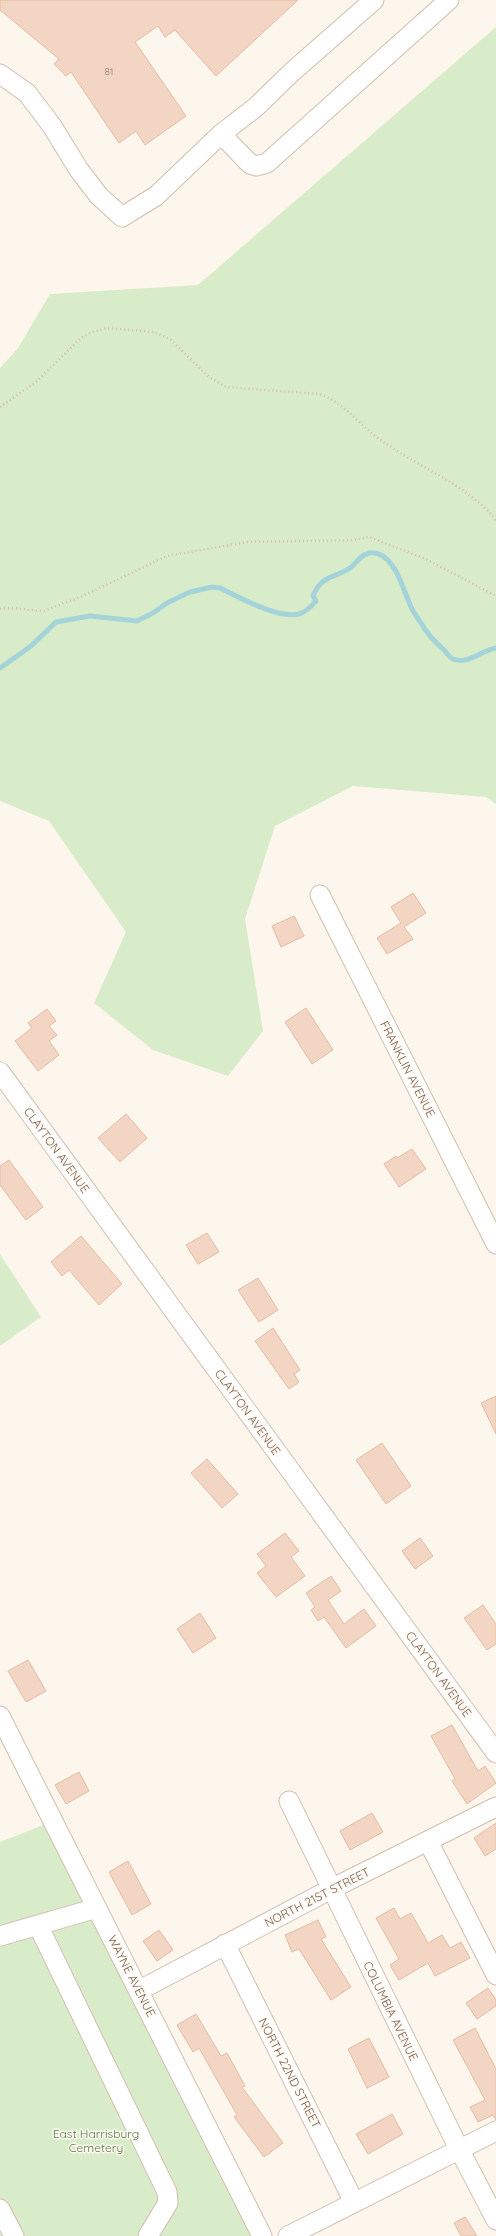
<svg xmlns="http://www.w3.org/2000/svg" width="496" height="2236" font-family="Quicksand,sans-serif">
<rect width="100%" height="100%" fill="#fdf6ec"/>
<path fill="#d8ecc9" d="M496 27V804L486 797 353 786 275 826 245 919 263 1031 228 1076 153 1050 94 1003 126 932 49 821 0 801V368L18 348 50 294 198 285Z
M0 1254 41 1317 0 1346Z
M46 1824 252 2236H0V1842Z"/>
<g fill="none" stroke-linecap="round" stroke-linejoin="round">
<path stroke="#a5d3da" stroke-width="5" d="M0 668 31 646 56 622 90 616 137 621 153 613 167 603 190 592 212 587 220 588C239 597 277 619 299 614 306 612 311 607 316 601L313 596C322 574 334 579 350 568 357 563 360 555 369 553 393 550 402 586 409 602 411 609 416 616 421 623 427 634 435 642 444 650 447 653 449 657 453 659 469 665 481 650 496 648"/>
</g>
<path fill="#f3d5c3" stroke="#e6bba3" d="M0 0H298L216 76 175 30 165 37 158 26 135 42 186 116 145 145 136 131 119 143 71 72 66 76 54 64 59 59 0 10Z
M413 893 426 913 404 927 413 939 387 954 377 938 401 923 391 907Z
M294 916 304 936 281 947 272 926Z
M306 1008 333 1050 312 1064 285 1022Z
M47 1009 56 1021 49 1026 57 1035 49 1041 59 1055 38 1071 15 1041 32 1028 28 1023Z
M126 1114 147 1138 120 1162 98 1138Z
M412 1149 426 1169 399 1187 384 1164 396 1156 397 1158Z
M9 1160 43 1207 26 1220 0 1185V1166Z
M207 1233 219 1252 198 1264 186 1245Z
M81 1236 122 1284 99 1305 69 1270 62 1276 51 1262Z
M258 1278 278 1310 259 1322 238 1290Z
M273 1328 300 1370 294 1374 299 1382 289 1389 255 1341Z
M496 1396V1434L481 1403Z
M382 1443 411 1486 386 1504 356 1460Z
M207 1459 238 1494 222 1508 191 1473Z
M285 1533 299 1551 291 1557 305 1576 276 1597 257 1573 266 1566 257 1554Z
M420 1538 433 1556 415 1569 402 1551Z
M331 1576 341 1591 328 1600 344 1624 364 1609 376 1626 346 1648 324 1617 318 1621 311 1610 315 1607 306 1593Z
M483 1605 496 1624V1644L487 1650 464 1618Z
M200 1613 216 1638 193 1653 177 1629Z
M28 1660 46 1691 26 1702 8 1671Z
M452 1725 478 1771 485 1766 496 1783 467 1804 452 1781 455 1779 431 1736Z
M79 1772 89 1791 66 1804 55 1785Z
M372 1813 383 1832 350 1850 340 1831Z
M496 1823V1849L485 1856 474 1838Z
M128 1861 151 1904 132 1915 109 1872Z
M394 1908 400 1919 411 1913 428 1943 442 1935 450 1948 461 1942 470 1958 435 1976 428 1963 399 1980 390 1965 399 1959 376 1918Z
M318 1920 326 1937 321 1939 351 1987 331 2000 299 1949 292 1952 285 1935Z
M159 1930 173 1950 157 1961 143 1941Z
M488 1988 496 2000V2006L477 2019 466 2003Z
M196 2014 221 2056 227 2053 245 2086 242 2087 283 2143 264 2157 234 2117 237 2115 199 2048 193 2052 177 2025Z
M475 2028 496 2069V2120L493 2115 478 2122 470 2107 485 2100 453 2040Z
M369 2038 389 2077 367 2088 348 2049Z
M392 2114 403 2134 368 2154 356 2134Z
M465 2217 477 2236H461L454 2223Z"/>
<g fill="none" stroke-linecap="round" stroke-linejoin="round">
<g stroke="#d1beb0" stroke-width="21">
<path id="minor" d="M0 74 27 93 52 126 79 170 99 196 122 217 156 196 221 134 256 107 292 72 374 0
M221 134 250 164 256 166 267 163 449 0
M320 895 496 1244
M0 1072 496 1753
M0 1716 262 2236
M289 1801 459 2149 496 2220
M428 1841 496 1975
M38 1925 167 2192 168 2203 148 2236
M0 1936 97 1908
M225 1944 354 2202
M140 1990 331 1889 496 1807
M0 2209 14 2236
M288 2236 496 2131"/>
</g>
<path stroke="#d9b8a5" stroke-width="2.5" stroke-dasharray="1 3" stroke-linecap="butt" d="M0 407 36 382 81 338 90 333 107 328 154 332 171 340 209 377 226 387 319 394C345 402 362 429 385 443 421 468 467 485 496 520
M0 609 10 608 43 611 83 596 167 556 247 542 354 540 369 537 426 559 496 596"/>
<use href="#minor" stroke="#fff" stroke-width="19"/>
</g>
<g text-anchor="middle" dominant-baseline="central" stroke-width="3" stroke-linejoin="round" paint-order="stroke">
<g font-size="10" fill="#987a6a">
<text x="109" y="71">81</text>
</g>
<g font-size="12" fill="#7a5c4d" stroke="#fffaf3">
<text transform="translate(408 1069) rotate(63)">FRANKLIN AVENUE</text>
<text transform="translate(57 1150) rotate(54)">CLAYTON AVENUE</text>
<text transform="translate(248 1412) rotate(54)">CLAYTON AVENUE</text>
<text transform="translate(439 1674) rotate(54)">CLAYTON AVENUE</text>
<text transform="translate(317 1897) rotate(-27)">NORTH 21ST STREET</text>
<text transform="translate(132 1976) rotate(63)">WAYNE AVENUE</text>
<text transform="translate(391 2011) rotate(64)">COLUMBIA AVENUE</text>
<text transform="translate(290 2073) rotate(63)">NORTH 22ND STREET</text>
</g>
<g font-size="12" fill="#537a41" stroke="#fffaf3">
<text x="96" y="2133">East Harrisburg<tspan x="96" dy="14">Cemetery</tspan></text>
</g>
</g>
</svg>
